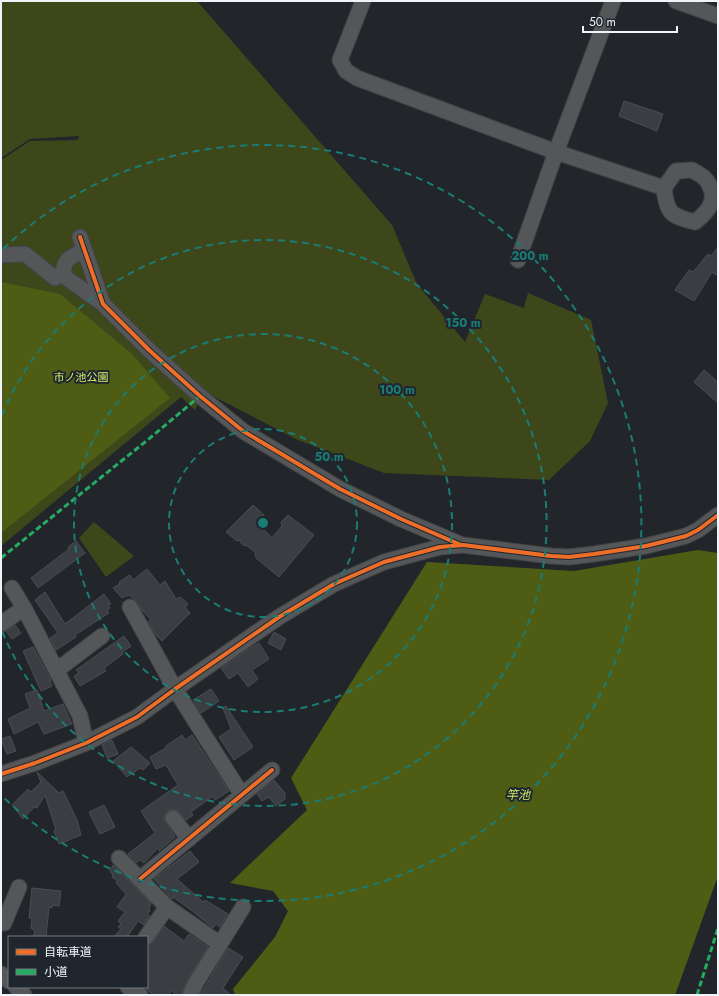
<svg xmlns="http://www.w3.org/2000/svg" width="719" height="996" font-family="Jost,'Noto Sans JP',sans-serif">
<rect width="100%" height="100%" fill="#22262a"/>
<path fill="#3e471a" d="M1 1H197L392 225 417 284 465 342 485 294 524 308 528 293 591 320 608 403 590 441 549 480 384 473 298 440 203 391 195 410 181 397 1 546V160L30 141 77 140 79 138V136L30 139 1 158Z
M94 522 134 556 106 577 79 538Z"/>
<path fill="#4f5d14" d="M1 282 60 294 132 354 170 398 1 533Z
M698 550 718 553V876L675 995H235L233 989 275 937 288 911 273 891 230 883 307 810 291 778 427 562 574 571Z"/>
<path fill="#3a3d41" stroke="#4a4d51" d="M624 101 663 114 657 131 619 116Z
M718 247V276L712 272 694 301 675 290 689 270 693 272 708 254 711 256Z
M704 370 718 382V403L694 382Z
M253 505 264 515 257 523 272 538 282 526 281 522 288 515 314 535 279 577 256 558 255 552 246 545 244 546 239 540 237 541 226 532Z
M76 541 85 553 38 588 31 578 69 549 68 547Z
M147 569 160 585 165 581 176 599 180 597 188 604 185 607 190 613 162 641 155 634 148 622 151 620 141 609 138 602 129 595 122 598 113 588 120 584 119 582 130 575 133 580Z
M45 592 65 624 104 594 111 604 108 605 110 608 107 610 109 613 75 635 76 637 56 650 50 638 58 633 35 600Z
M15 625 21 633 12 639 6 631Z
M274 632 286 639 281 650 268 643Z
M124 636 131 646 122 652 123 654 104 668 106 671 80 686 74 676 79 673 76 670Z
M259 643 269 659 252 670 258 679 248 687 238 673 229 679 221 668 249 649Z
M33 647 51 680 50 681 52 686 41 691 23 651Z
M211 689 219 701 201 713 193 700Z
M37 690 44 711 63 704 72 724 44 734 38 722 14 734 8 719 30 708 25 694Z
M226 706 253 747 234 760 219 737 231 729 223 708Z
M182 735 185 740 192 735 229 791 215 800 213 796 191 812 193 815 186 820 177 810 172 809 167 811 165 815 164 820 175 837 159 851V847L144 863 140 860 136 863 128 854 155 833 141 811 178 785 166 765 156 769 150 757 166 748V746Z
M10 736 16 751 7 754 1 739Z
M112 740 118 754 107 758 102 745Z
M131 747 150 763 143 770 140 768 127 777 113 761Z
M37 772 59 793 63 791 77 820 81 835 59 844 54 831 56 830 45 795 37 808 34 807 23 819 12 805 28 789 31 792 41 782Z
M274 780 285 793V799L276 806 269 797 262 801 257 794Z
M104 805 115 827 100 834 89 812Z
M190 851 199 862 177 879 203 902 205 900 228 914 220 927 216 924 213 928 191 910 173 897 172 899 154 879Z
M113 865 151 903 149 909 150 911 147 914 150 916 144 925 138 921 127 937H114L121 929 118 927 121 924 118 921 125 912 117 907 126 894 116 883 117 881 112 877 113 875 110 871Z
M32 888 61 891 59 906 52 905V908L49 907 46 937H33L35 931 31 928 32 918H29Z
M164 926 184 941 189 934 208 947 189 977 181 995H177L171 991 169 995H154L147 990V947L153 942Z
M228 948 243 957 223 988 231 995H200Z"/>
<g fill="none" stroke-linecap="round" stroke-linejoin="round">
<g stroke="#404346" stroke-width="17">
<path id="minor" d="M363 1 340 60 346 71 357 78 556 152 664 188
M676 1 718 16
M692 170C697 173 704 176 707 181 719 199 709 211 695 222 670 216 667 213 664 188L676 171Z
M80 237 103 304 149 350 200 396 243 431 340 489 401 519 460 544
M84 251C71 256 60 261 65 277L103 304
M1 255 25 254 55 278
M518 260 556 152 613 1
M12 588 24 608 80 716 86 743
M130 607 175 689 242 795
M1 624 24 608
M57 670 102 636
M1 774 35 763 86 743 137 717 175 689 279 617 334 584 384 562 440 547 463 545 551 556 569 557 594 554 646 546 686 536 698 530 718 515
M173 818 189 839
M119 858 167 907 220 944
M140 879 272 770
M1 923H4L19 887
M146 937 167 907
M1 974 9 981
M16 987 24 995
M128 987 140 995
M190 995 197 981 243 907"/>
</g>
<use href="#minor" stroke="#555658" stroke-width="15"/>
<path stroke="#26ab63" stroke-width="3" stroke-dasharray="6 3" stroke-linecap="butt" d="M1 558 150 438 200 396
M697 995 718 928"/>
<g stroke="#1f262e" stroke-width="6">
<path id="cycleway" d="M80 237 103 304 149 350 200 396 243 431 340 489 401 519 461 545
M1 774 35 763 86 743 137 717 175 689 279 617 334 584 384 562 440 547 463 545 551 556 569 557 594 554 646 546 686 536 698 530 718 515
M140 879 272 770"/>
</g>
<use href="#cycleway" stroke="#ee6e29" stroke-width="4"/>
</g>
<g fill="none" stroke="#1a7c75" stroke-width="2" stroke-dasharray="7 5">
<circle cx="263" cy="523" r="94"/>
<circle cx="263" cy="523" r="189"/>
<path d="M2 415A283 283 0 1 1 2 631"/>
<path d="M3 249A378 378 0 1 1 3 797"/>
</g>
<g text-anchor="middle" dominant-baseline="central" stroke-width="4" stroke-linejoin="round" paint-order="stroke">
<g font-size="11" fill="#d4f06f" stroke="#1f262e">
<text x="81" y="377">市ノ池公園</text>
</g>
<g font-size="12" font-style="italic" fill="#cde868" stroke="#1f262e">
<text x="518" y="795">竿池</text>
</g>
</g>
<circle cx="263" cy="523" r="6" fill="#1a7c75" stroke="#1f262e" stroke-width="2"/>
<g font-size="12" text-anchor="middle" font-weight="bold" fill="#1a7c75" stroke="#1f262e" stroke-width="4" stroke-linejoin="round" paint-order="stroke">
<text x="530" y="260">200 m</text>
<text x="463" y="327">150 m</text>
<text x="397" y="394">100 m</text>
<text x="329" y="461">50 m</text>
</g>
<rect width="719" height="996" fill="none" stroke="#eff4f9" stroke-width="4"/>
<rect x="8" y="936" width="140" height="52" fill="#1f262e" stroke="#72787f"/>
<rect x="16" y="949" width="20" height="6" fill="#ee6e29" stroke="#72787f"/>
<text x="44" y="956" font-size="12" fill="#eff4f9">自転車道</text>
<rect x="16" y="969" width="20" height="6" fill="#26ab63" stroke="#72787f"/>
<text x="44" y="976" font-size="12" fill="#eff4f9">小道</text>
<path d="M583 26v6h94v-6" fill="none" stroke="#eff4f9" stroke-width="2"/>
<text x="589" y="26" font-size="12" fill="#eff4f9" stroke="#1f262e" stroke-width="3" paint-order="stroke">50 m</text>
</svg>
